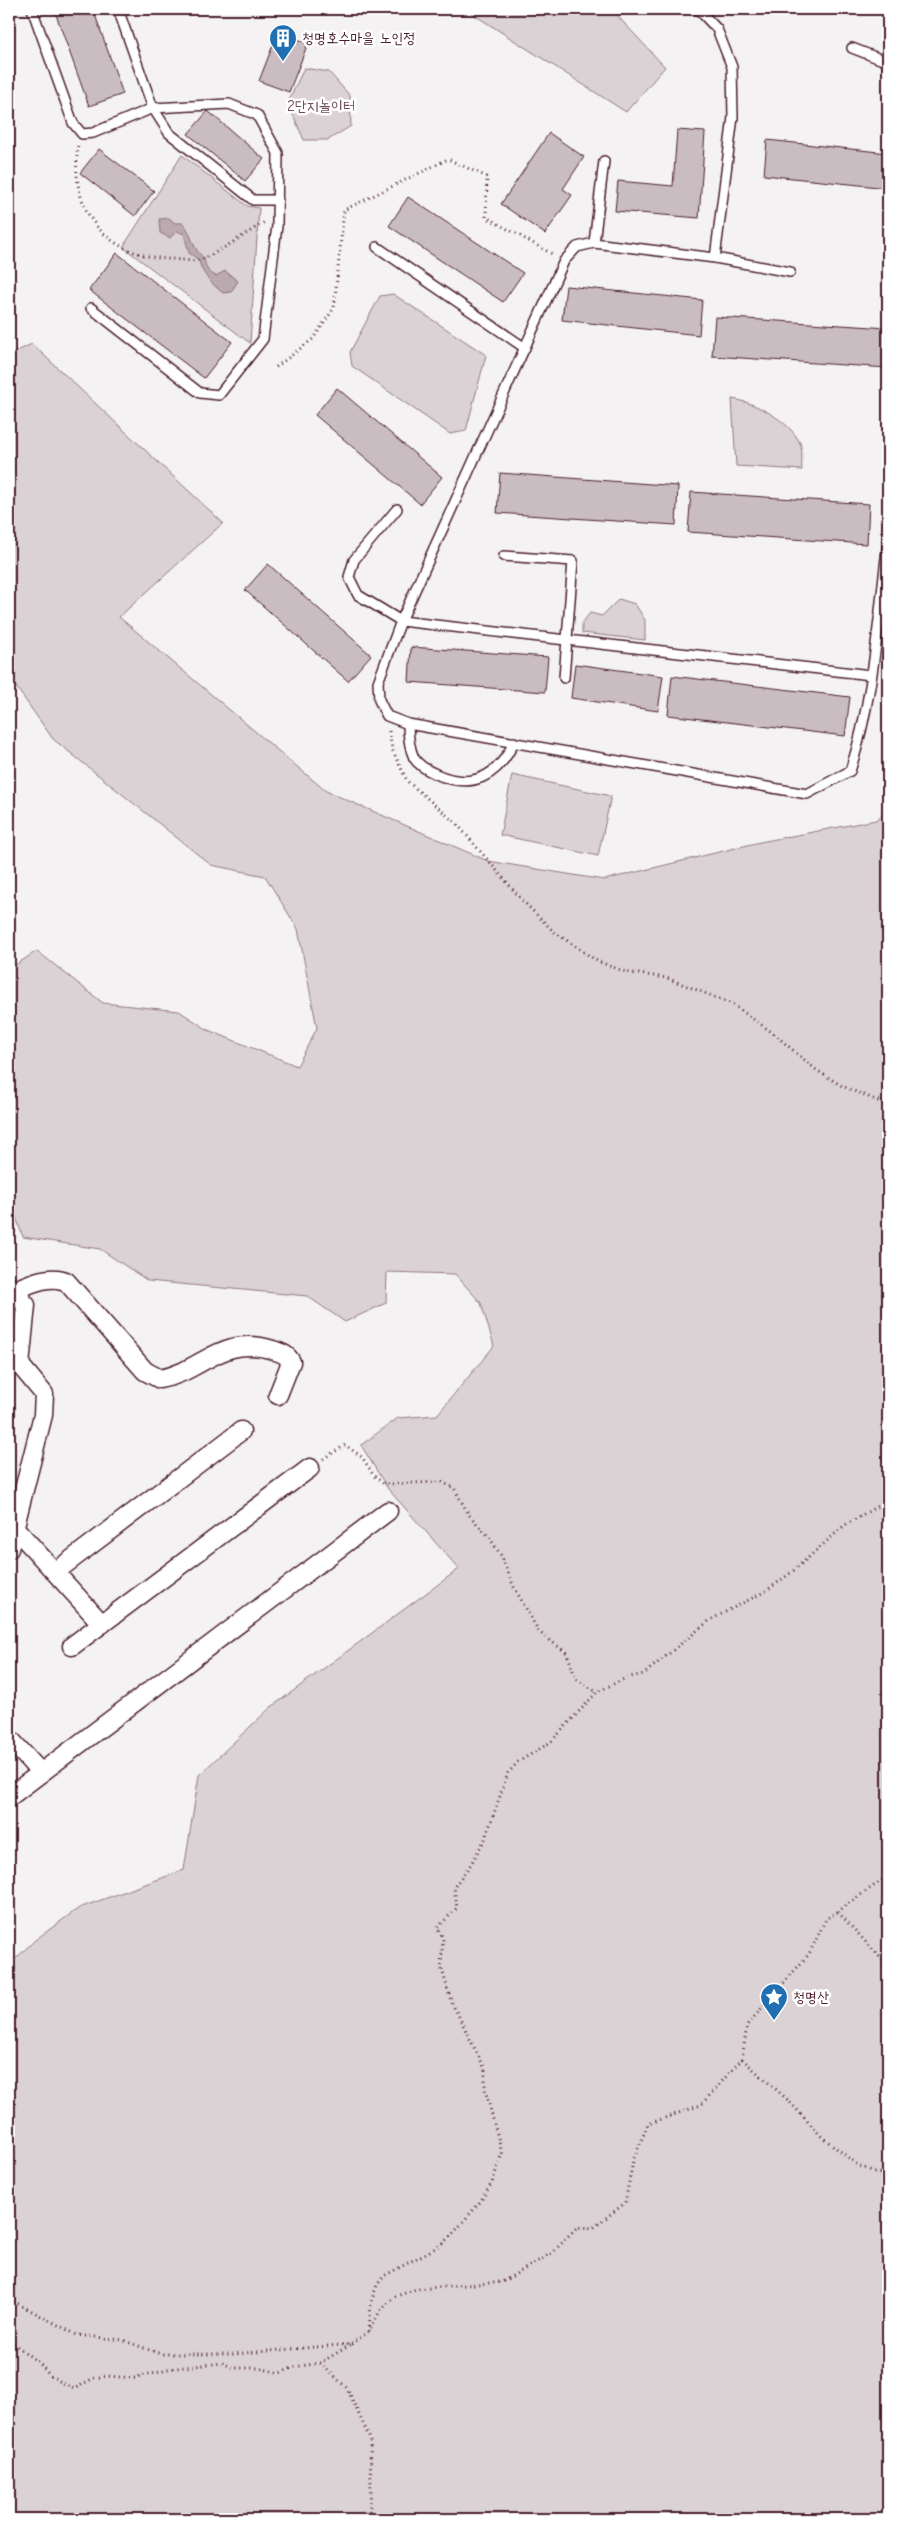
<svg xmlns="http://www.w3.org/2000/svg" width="897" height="2528" font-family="'Comic Neue','Poor Story',sans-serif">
<rect width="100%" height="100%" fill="#f4f2f2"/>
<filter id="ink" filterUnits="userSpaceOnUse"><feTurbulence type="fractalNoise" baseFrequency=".02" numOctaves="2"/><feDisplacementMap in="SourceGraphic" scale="10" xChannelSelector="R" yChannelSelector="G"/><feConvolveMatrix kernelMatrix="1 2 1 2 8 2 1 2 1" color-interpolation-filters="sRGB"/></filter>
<g filter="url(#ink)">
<path fill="#dbd2d5" stroke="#927880" d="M465 9H611L665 67 626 112Z
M304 68 329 72 350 96 351 126 328 140H304L288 103Z
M182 155 247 206 259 208 250 343 123 247Z
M393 294 486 355 466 431 450 434 352 366 350 352 380 296Z
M32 344 223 523 119 617 326 791 488 861 604 880 760 842 876 820 888 809V2519H9V1965L35 1940 79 1908 184 1870 199 1775 270 1708 459 1569 388 1489 361 1445 398 1418 437 1415 494 1346 481 1303 455 1274 387 1272 386 1303 345 1322 307 1296 148 1281 100 1249 23 1237 9 1197V969L37 951 103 1003 179 1011 208 1030 297 1066 317 1028 298 929 265 876 211 865 53 739 9 677V355Z
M732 399C755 402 790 421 800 443 803 450 801 463 802 470L736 466Z
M619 599 635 604 645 620V640L582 633V623L590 613 602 616Z
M512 775 611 796 598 856 500 835Z"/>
<path fill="#baa9ae" stroke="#8d727a" d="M169 218 175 223H183C193 234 191 248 204 258 206 268 207 272 216 276L225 271 238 281 231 292 223 293C213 285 201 274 199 260L189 253 184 234 177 231 170 238 160 233 159 219Z"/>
<path fill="#cabdc1" stroke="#4a1f2b" d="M54 9H93L123 94 89 106Z
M278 32 308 43 289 92 259 81Z
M208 111 264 159 245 181 188 134Z
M677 130 705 132 699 218 615 211 618 181 673 186Z
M549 133 584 157 563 189 572 195 545 234 501 204Z
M767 140 888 153V188L764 175Z
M99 149 154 191 135 216 80 173Z
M408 197 523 273 503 302 389 226Z
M117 253 232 342 204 378 89 290Z
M566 286 702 300 699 335 562 320Z
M715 317 888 328V368L712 356Z
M337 388 442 477 420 504 315 415Z
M500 473 678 486 676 525 497 513Z
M691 492 869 504 867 544 688 532Z
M268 564 371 655 348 681 245 590Z
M411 647 548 657 545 692 409 682Z
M575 664 663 676 658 711 571 698Z
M672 676 850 697 845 736 668 715Z"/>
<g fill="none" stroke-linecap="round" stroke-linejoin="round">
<g stroke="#4a1f2b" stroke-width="12">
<path id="service" d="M32 9 73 123 82 134 93 133 153 108 229 104 257 115 278 153 277 226 263 339 219 395 200 393 91 308
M118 9 153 108 169 133 253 200H278
M698 9 717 29 732 67 733 117 715 258
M852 48 888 62
M594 243 604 161
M377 247 525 348
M790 272 715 258 594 243 577 247 564 261 401 621 378 682 379 700 387 716 408 724 807 794 850 771C874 698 878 619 888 542
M397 509 354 560 349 577 358 595 401 621 871 675
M504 556 573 561 564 678
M408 724C408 735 409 747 414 758 418 765 429 771 436 774 472 790 498 777 514 742"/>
</g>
<g stroke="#4a1f2b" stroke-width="21">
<path id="minor" d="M9 1286 26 1305 20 1365 44 1394 43 1415 9 1549
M13 1291C29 1284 49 1274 66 1281L145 1371 160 1379C204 1371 220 1334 273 1350 281 1353 287 1354 291 1362L278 1395
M14 1527 102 1624
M55 1572 241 1431
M72 1646 310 1468
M9 1738 41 1773
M9 1797 388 1511"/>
</g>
<path stroke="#4a1f2b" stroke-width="3" stroke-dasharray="1 4" stroke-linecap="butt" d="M78 146C69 210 104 255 169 259 178 259 190 262 199 260 211 258 251 230 265 222
M276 367 313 339 334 308 344 210 448 159 487 177 486 217 554 255
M389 731 392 749 407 781 457 824 522 900 553 931 597 961 626 972 667 978 732 1004 773 1033 815 1069 842 1086 888 1105
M323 1459 345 1445 362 1457 374 1476 384 1484 442 1482 454 1488 469 1515 489 1537 502 1557 514 1587 539 1632 567 1653 576 1679 597 1692
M838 1912 888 1966
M742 2059 789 2101 821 2136 859 2166 888 2177
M9 2299 77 2335 122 2340 161 2354H233L352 2344 369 2331 380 2311 394 2297 416 2289 502 2282 552 2253 577 2227 593 2228 625 2203 633 2161 648 2124 701 2105 742 2059 747 2025 809 1954 826 1919 888 1876
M369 2331 371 2302 377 2285 384 2276 439 2246 451 2236 480 2202 492 2183 502 2153 485 2089V2069L451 2001 441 1966 443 1938 437 1928 457 1908 454 1887 471 1864 485 1839 508 1773 518 1762 551 1742 597 1692 626 1678 644 1674 710 1620 766 1591 792 1572 845 1525 888 1500
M9 2340 39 2363 50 2376 74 2389 94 2378 107 2376 134 2378 167 2369 222 2363 234 2368H259L280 2373 294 2367 320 2363 352 2344
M320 2363 347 2388 370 2439 371 2488 369 2519"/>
<use href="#service" stroke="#fff" stroke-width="9"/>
<use href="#minor" stroke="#fff" stroke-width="18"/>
</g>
</g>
<defs>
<g id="building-pin" transform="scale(1.4375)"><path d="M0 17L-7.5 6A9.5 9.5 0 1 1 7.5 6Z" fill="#1f6fb2" stroke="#fff"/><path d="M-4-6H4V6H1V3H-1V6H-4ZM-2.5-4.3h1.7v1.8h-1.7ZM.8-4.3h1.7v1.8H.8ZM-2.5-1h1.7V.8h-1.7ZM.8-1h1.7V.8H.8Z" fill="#fff"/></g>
<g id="sight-pin" transform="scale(1.4375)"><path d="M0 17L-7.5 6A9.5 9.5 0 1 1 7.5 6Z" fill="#1f6fb2" stroke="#fff"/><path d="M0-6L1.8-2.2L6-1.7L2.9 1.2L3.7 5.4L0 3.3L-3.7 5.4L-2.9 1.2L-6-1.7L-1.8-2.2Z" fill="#fff"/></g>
</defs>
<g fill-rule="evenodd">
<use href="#building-pin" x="283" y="38"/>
<use href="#sight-pin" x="774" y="1997"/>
</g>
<g text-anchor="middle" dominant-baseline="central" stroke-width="5" stroke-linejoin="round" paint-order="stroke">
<g font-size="15" fill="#4a1f2b" stroke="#fff" text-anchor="start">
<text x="302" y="38">청명호수마을 노인정</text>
<text x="793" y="1997">청명산</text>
</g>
<g font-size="15" fill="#6e4c56" stroke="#fff">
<text x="321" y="106">2단지놀이터</text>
</g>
</g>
<rect width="897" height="2528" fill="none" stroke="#fff" stroke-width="30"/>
<rect x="15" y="15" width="867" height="2498" fill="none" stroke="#4a1f2b" stroke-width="2" filter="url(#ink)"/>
</svg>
